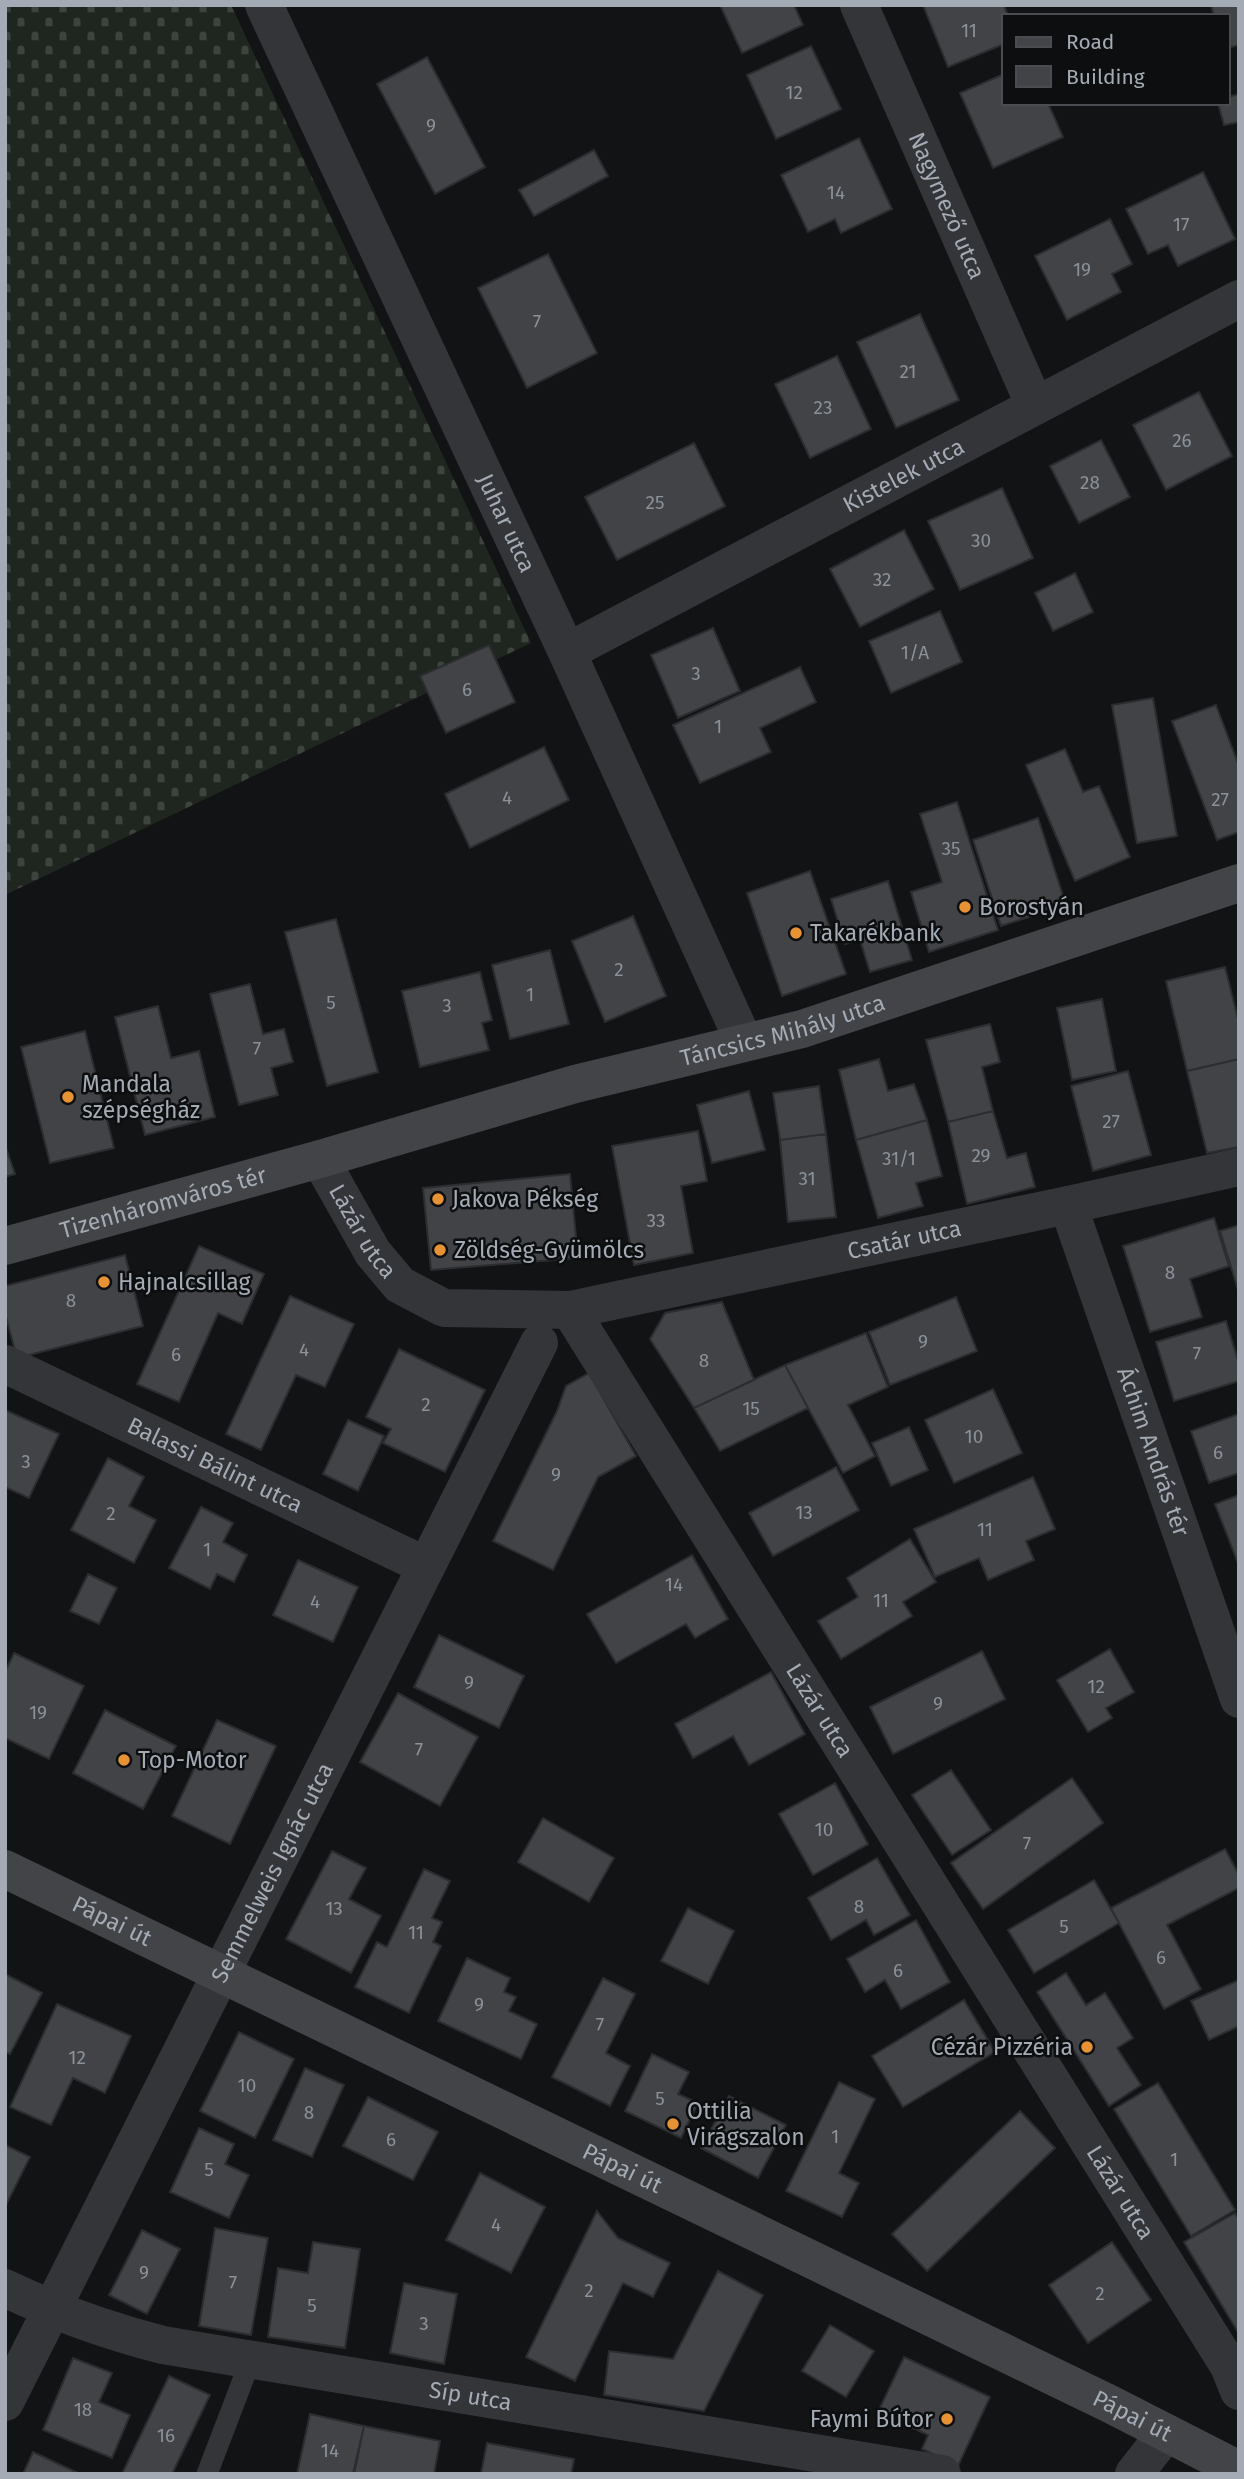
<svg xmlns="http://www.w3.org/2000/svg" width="1244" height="2479" font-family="'Fira Sans',sans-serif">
<defs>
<pattern id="cemetery-stones" width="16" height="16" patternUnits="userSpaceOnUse" patternTransform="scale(1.75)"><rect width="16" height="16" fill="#1f261f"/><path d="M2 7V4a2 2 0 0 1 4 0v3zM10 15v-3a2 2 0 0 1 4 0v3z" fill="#3d433d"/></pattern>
</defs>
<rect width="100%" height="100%" fill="#121314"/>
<path fill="url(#cemetery-stones)" d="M5 5H231L531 643 5 895Z"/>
<path fill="#414347" stroke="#2c2d30" stroke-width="2" d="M720 5H794L803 25 742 53Z
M923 5H1004L1008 16H1004V44L948 67Z
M1211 5H1239V45L1228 48V16H1214Z
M811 46 841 109 776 139 747 75Z
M427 57 485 167 435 194 377 84Z
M1004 74V103H1048L1063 137 993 168 960 93Z
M1239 94V122L1224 125 1218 103H1228V97Z
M859 138 892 209 841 233 835 219 808 232 781 175Z
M594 150 608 176 534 216 519 190Z
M1203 172 1235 239 1178 266 1168 245 1148 254 1126 209Z
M1110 219 1132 264 1112 274 1121 292 1067 320 1035 256Z
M548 254 597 353 527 388 478 288Z
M920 314 959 400 896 428 857 342Z
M837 356 871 429 810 458 775 384Z
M1199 392 1232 456 1166 490 1133 425Z
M1101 440 1130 497 1079 523 1050 466Z
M694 443 725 506 617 560 585 497Z
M1002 488 1033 558 960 590 928 521Z
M904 530 934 589 860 627 830 569Z
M1075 573 1093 612 1053 631 1035 593Z
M940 611 962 662 891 693 869 641Z
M713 628 740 691 678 718 651 655Z
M489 645 515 702 446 733 420 676Z
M800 667 816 702 760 728 771 752 700 783 673 725Z
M1153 698 1177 836 1137 843 1112 705Z
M1216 705 1239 766V832L1217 840 1172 721Z
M544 747 569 800 470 848 445 794Z
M1065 749 1083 792 1099 786 1130 857 1075 881 1026 765Z
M957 802 998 930 929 952 911 892 942 882 920 814Z
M1038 818 1066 905 1001 926 973 840Z
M810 871 846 974 782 996 747 893Z
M888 881 912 960 870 972 860 940 845 944 831 899Z
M633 916 666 996 605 1022 572 941Z
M336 919 378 1072 327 1086 285 932Z
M550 950 569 1024 510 1039 492 965Z
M1225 967 1239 1023V1059L1187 1071 1166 981Z
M480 972 492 1020 482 1023 489 1050 420 1067 402 991Z
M250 984 263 1034 284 1029 293 1062 271 1068 278 1095 239 1105 210 994Z
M1102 999 1116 1071 1072 1080 1057 1008Z
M158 1006 171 1058 199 1051 215 1117 145 1135 115 1017Z
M990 1024 1000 1062 982 1067 993 1111 948 1122 926 1040Z
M85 1031 114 1148 50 1163 21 1047Z
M879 1059 888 1091 914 1084 927 1120 856 1140 839 1070Z
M1239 1059V1147L1207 1153 1187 1071Z
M1128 1071 1151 1155 1093 1171 1071 1086Z
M819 1086 826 1134 780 1140 773 1093Z
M749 1091 765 1150 712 1163 697 1105Z
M993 1111 1007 1158 1026 1153 1035 1187 967 1204 948 1122Z
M927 1120 942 1176 916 1183 923 1206 878 1218 856 1140Z
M698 1131 707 1181 681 1186 693 1253 634 1265 612 1146Z
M826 1134 836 1217 788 1222 780 1140Z
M5 1145 15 1174 5 1177Z
M570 1174 578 1258 431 1270 423 1188Z
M1214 1218 1229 1266 1190 1279 1202 1317 1150 1332 1123 1246Z
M1239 1225V1290H1238L1220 1231Z
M199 1246 264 1274 242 1324 218 1313 179 1402 137 1384Z
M125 1255 143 1326 17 1358 5 1313V1286Z
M290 1296 354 1324 325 1387 296 1375 261 1450 226 1434Z
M956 1297 977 1351 890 1385 869 1332Z
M722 1302 754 1380 694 1408 650 1339 665 1313Z
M1226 1321 1239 1364V1381L1174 1401 1156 1342Z
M866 1333 888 1387 848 1405 875 1456 843 1473 785 1365Z
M399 1349 485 1390 445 1472 383 1443 391 1429 366 1417Z
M785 1365 808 1408 720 1451 694 1408Z
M589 1373 636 1456 598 1477 553 1570 493 1541 557 1411 566 1386Z
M993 1389 1022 1453 954 1483 925 1420Z
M5 1410 59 1434 29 1498 5 1487Z
M1239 1414V1473L1209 1483 1191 1431Z
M348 1420 384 1436 358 1491 323 1474Z
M909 1427 928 1470 891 1486 872 1443Z
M108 1458 144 1477 129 1506 156 1520 134 1563 71 1530Z
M836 1467 859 1510 773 1556 749 1513Z
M1033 1477 1055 1529 1026 1541 1034 1560 988 1580 979 1558 935 1577 914 1529Z
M1239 1495V1563H1238L1215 1504Z
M201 1507 233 1523 223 1542 247 1555 234 1582 217 1574 210 1589 169 1568Z
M910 1539 936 1582 903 1602 912 1616 841 1659 818 1621 858 1597 847 1578Z
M692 1555 728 1619 695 1638 686 1624 616 1663 587 1614Z
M298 1560 358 1587 333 1642 273 1615Z
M88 1574 117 1588 99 1624 70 1611Z
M439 1635 524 1676 499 1728 414 1687Z
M1110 1649 1134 1692 1106 1708 1112 1718 1088 1732 1057 1680Z
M982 1651 1005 1699 893 1754 870 1707Z
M14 1653 84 1686 49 1759 5 1738V1672Z
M771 1672 805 1734 749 1765 733 1736 693 1758 675 1724Z
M398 1693 478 1737 440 1806 360 1762Z
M105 1710 176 1746 143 1809 73 1773Z
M217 1720 276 1746 230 1844 172 1816Z
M951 1770 991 1830 952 1855 912 1795Z
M1072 1778 1103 1823 983 1909 951 1863Z
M835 1783 868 1844 813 1875 779 1814Z
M543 1818 614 1858 589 1902 518 1862Z
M1225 1849 1239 1875V1888L1167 1925 1201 1989 1164 2009 1111 1908Z
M332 1851 366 1868 349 1899 381 1916 351 1973 286 1939Z
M877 1858 910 1915 874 1935 866 1920 831 1940 808 1898Z
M424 1869 450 1881 432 1918 442 1922 433 1942 441 1946 409 2013 355 1987 377 1942 387 1947Z
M1094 1880 1119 1923 1034 1973 1008 1930Z
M688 1908 734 1931 708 1984 661 1961Z
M916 1920 950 1982 901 2009 885 1980 865 1992 847 1959Z
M467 1958 510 1978 504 1992 516 1997 509 2011 537 2024 521 2059 438 2021Z
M1066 1973 1086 2005 1105 1993 1133 2038 1117 2048 1141 2085 1109 2106 1037 1992Z
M5 1974 42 1993 10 2054 5 2052Z
M603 1978 635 1994 606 2053 630 2066 610 2106 552 2077Z
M1239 1980V2026L1209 2040 1191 2001Z
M964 2000 995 2052 903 2107 872 2056Z
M57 2004 131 2036 105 2093 73 2078 51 2125 10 2107Z
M239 2032 294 2059 255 2138 200 2111Z
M652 2054 689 2072 678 2094 698 2103 681 2138 625 2111Z
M305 2068 344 2085 312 2157 273 2140Z
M839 2082 875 2099 839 2173 859 2183 842 2217 786 2191Z
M1158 2083 1235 2210 1191 2236 1114 2109Z
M729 2096 786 2125 758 2178 701 2148Z
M368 2097 438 2132 413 2180 343 2146Z
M1020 2111 1055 2148 927 2271 892 2234Z
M199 2128 234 2144 225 2164 249 2175 229 2218 170 2192Z
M5 2145 30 2157 5 2207Z
M480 2173 545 2207 511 2273 446 2240Z
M597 2211 618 2238 670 2263 653 2297 623 2283 575 2381 526 2357Z
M1235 2213 1239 2220V2334L1184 2242Z
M215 2228 268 2238 251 2335 199 2326Z
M142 2230 180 2249 147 2314 109 2295Z
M313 2242 360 2249 345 2348 268 2337 278 2268 308 2273Z
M1112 2242 1151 2300 1088 2343 1049 2285Z
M718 2271 763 2295 704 2411 604 2395 609 2351 673 2359Z
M404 2283 457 2294 444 2364 390 2353Z
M830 2325 874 2351 846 2397 802 2371Z
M904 2357 990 2397 958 2466 922 2449 928 2435 878 2412Z
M73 2358 112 2373 99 2402 130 2415 112 2458 43 2430Z
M169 2376 210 2395 172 2474H122Z
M310 2414 364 2426 353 2474H297Z
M364 2426 440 2441 434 2474H354Z
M487 2443 574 2459 571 2474H481Z
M33 2452 80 2474H23Z"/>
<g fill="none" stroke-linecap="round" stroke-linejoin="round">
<path stroke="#343539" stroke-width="21" d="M207 2474 251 2359"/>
<g stroke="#343539" stroke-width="38">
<path id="s1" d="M264 5 567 652 744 1042"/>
<path id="s2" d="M859 5 1035 406"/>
<path id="s3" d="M567 652 1239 299"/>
<path id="s4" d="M320 1159 373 1253 400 1285 444 1308 570 1310 1068 1205 1239 1167"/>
<path id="s5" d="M1068 1205 1239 1699"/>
<path id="s6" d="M570 1310 1229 2366 1239 2391"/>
<path id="s7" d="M5 1364 426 1566"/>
<path id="s8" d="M5 2288C57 2313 108 2331 163 2345L942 2474"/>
<path id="s9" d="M5 2402 539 1343"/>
<path d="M1134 2474 1166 2433"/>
</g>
<g stroke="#424448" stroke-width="38">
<path id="s10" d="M5 1246 320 1159 575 1084 802 1029 1239 883"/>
<path id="s11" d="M5 1869 1110 2404 1239 2470"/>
</g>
</g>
<g fill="#e89236" stroke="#0d0e0f" stroke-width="2.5">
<circle cx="965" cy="907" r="7"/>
<circle cx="796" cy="933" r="7"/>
<circle cx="68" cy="1097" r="7"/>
<circle cx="438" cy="1199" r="7"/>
<circle cx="440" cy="1250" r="7"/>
<circle cx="104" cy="1282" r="7"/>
<circle cx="124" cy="1760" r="7"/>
<circle cx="1087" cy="2047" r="7"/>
<circle cx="673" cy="2124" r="7"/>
<circle cx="947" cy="2419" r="7"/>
</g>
<g text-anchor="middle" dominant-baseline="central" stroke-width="5" stroke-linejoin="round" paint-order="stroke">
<g font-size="19" fill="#8b9199">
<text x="969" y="30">11</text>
<text x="794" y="92">12</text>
<text x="431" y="125">9</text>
<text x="836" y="192">14</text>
<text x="1181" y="224">17</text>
<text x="1082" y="269">19</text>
<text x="537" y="321">7</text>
<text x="908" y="371">21</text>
<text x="823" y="407">23</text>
<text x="1182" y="440">26</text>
<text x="1090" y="482">28</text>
<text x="655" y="502">25</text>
<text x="981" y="540">30</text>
<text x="882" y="579">32</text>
<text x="915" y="652">1/A</text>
<text x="696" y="673">3</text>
<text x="467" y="689">6</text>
<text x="718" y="726">1</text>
<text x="507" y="797">4</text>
<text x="1220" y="799">27</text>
<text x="951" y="848">35</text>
<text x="619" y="969">2</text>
<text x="530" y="994">1</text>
<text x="331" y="1002">5</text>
<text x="447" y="1005">3</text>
<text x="257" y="1048">7</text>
<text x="1111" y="1121">27</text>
<text x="981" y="1155">29</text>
<text x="899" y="1158">31/1</text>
<text x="807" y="1178">31</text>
<text x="656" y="1220">33</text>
<text x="1170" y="1272">8</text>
<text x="71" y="1300">8</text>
<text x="923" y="1341">9</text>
<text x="304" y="1349">4</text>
<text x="1197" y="1353">7</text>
<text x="176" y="1354">6</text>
<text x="704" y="1360">8</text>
<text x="426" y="1404">2</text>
<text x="751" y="1408">15</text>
<text x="974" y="1436">10</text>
<text x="1218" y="1452">6</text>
<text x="26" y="1461">3</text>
<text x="556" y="1474">9</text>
<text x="804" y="1512">13</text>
<text x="111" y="1513">2</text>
<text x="985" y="1529">11</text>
<text x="207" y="1549">1</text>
<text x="674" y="1584">14</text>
<text x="881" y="1600">11</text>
<text x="315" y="1601">4</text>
<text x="469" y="1682">9</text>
<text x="1096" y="1686">12</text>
<text x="938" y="1703">9</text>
<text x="38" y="1712">19</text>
<text x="419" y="1749">7</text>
<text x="824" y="1829">10</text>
<text x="1027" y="1843">7</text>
<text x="859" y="1906">8</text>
<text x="334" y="1908">13</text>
<text x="1064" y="1926">5</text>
<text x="416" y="1932">11</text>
<text x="1161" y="1957">6</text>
<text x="898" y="1970">6</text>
<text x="479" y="2004">9</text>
<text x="600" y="2024">7</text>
<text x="77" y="2057">12</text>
<text x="247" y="2085">10</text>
<text x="660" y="2098">5</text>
<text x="309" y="2112">8</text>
<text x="835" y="2136">1</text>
<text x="391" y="2139">6</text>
<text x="1174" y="2159">1</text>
<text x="209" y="2169">5</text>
<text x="496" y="2224">4</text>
<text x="144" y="2272">9</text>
<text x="233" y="2282">7</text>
<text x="589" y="2290">2</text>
<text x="1100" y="2293">2</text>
<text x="312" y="2305">5</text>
<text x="424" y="2323">3</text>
<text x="83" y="2409">18</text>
<text x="166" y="2435">16</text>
<text x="330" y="2450">14</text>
</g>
<g font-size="23" fill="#a4abb4" stroke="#0d0e0f">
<text stroke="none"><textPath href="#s2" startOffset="219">Nagymező utca</textPath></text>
<text stroke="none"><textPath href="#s3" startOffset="380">Kistelek utca</textPath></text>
<text stroke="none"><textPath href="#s1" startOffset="572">Juhar utca</textPath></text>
<text stroke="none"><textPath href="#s10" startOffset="807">Táncsics Mihály utca</textPath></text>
<text stroke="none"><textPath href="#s10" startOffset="164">Tizenháromváros tér</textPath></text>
<text stroke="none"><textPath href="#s4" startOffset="84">Lázár utca</textPath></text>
<text stroke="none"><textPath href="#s4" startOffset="667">Csatár utca</textPath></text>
<text stroke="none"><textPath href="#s5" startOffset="261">Áchim András tér</textPath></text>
<text stroke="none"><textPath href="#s7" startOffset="233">Balassi Bálint utca</textPath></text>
<text stroke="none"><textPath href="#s6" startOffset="472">Lázár utca</textPath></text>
<text stroke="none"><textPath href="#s9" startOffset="593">Semmelweis Ignác utca</textPath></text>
<text stroke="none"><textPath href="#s11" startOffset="119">Pápai út</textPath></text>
<text stroke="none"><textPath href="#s11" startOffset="686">Pápai út</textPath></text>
<text stroke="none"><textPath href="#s6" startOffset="1040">Lázár utca</textPath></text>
<text stroke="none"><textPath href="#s8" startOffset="480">Síp utca</textPath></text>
<text stroke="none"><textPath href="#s11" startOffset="1253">Pápai út</textPath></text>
</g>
<g font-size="23" fill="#a4abb4" stroke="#0d0e0f" text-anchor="start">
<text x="979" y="907">Borostyán</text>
<text x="810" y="933">Takarékbank</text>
<text x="82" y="1084">Mandala<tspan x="82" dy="26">szépségház</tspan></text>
<text x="452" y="1199">Jakova Pékség</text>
<text x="454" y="1250">Zöldség-Gyümölcs</text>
<text x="118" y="1282">Hajnalcsillag</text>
<text x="138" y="1760">Top-Motor</text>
<text x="1073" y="2047" text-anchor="end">Cézár Pizzéria</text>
<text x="687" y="2111">Ottilia<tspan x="687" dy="26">Virágszalon</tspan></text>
<text x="933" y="2419" text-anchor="end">Faymi Bútor</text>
</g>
</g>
<rect width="1244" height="2479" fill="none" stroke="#a4abb4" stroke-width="14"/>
<rect x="1002" y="14" width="228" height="91" fill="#0d0e0f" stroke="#494d51" stroke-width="2"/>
<rect x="1016" y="37" width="35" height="10" fill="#424448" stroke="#494d51" stroke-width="2"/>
<text x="1066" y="49" font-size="21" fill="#a4abb4">Road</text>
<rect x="1016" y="66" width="35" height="21" fill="#414347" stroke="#494d51" stroke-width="2"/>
<text x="1066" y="84" font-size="21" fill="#a4abb4">Building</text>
</svg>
